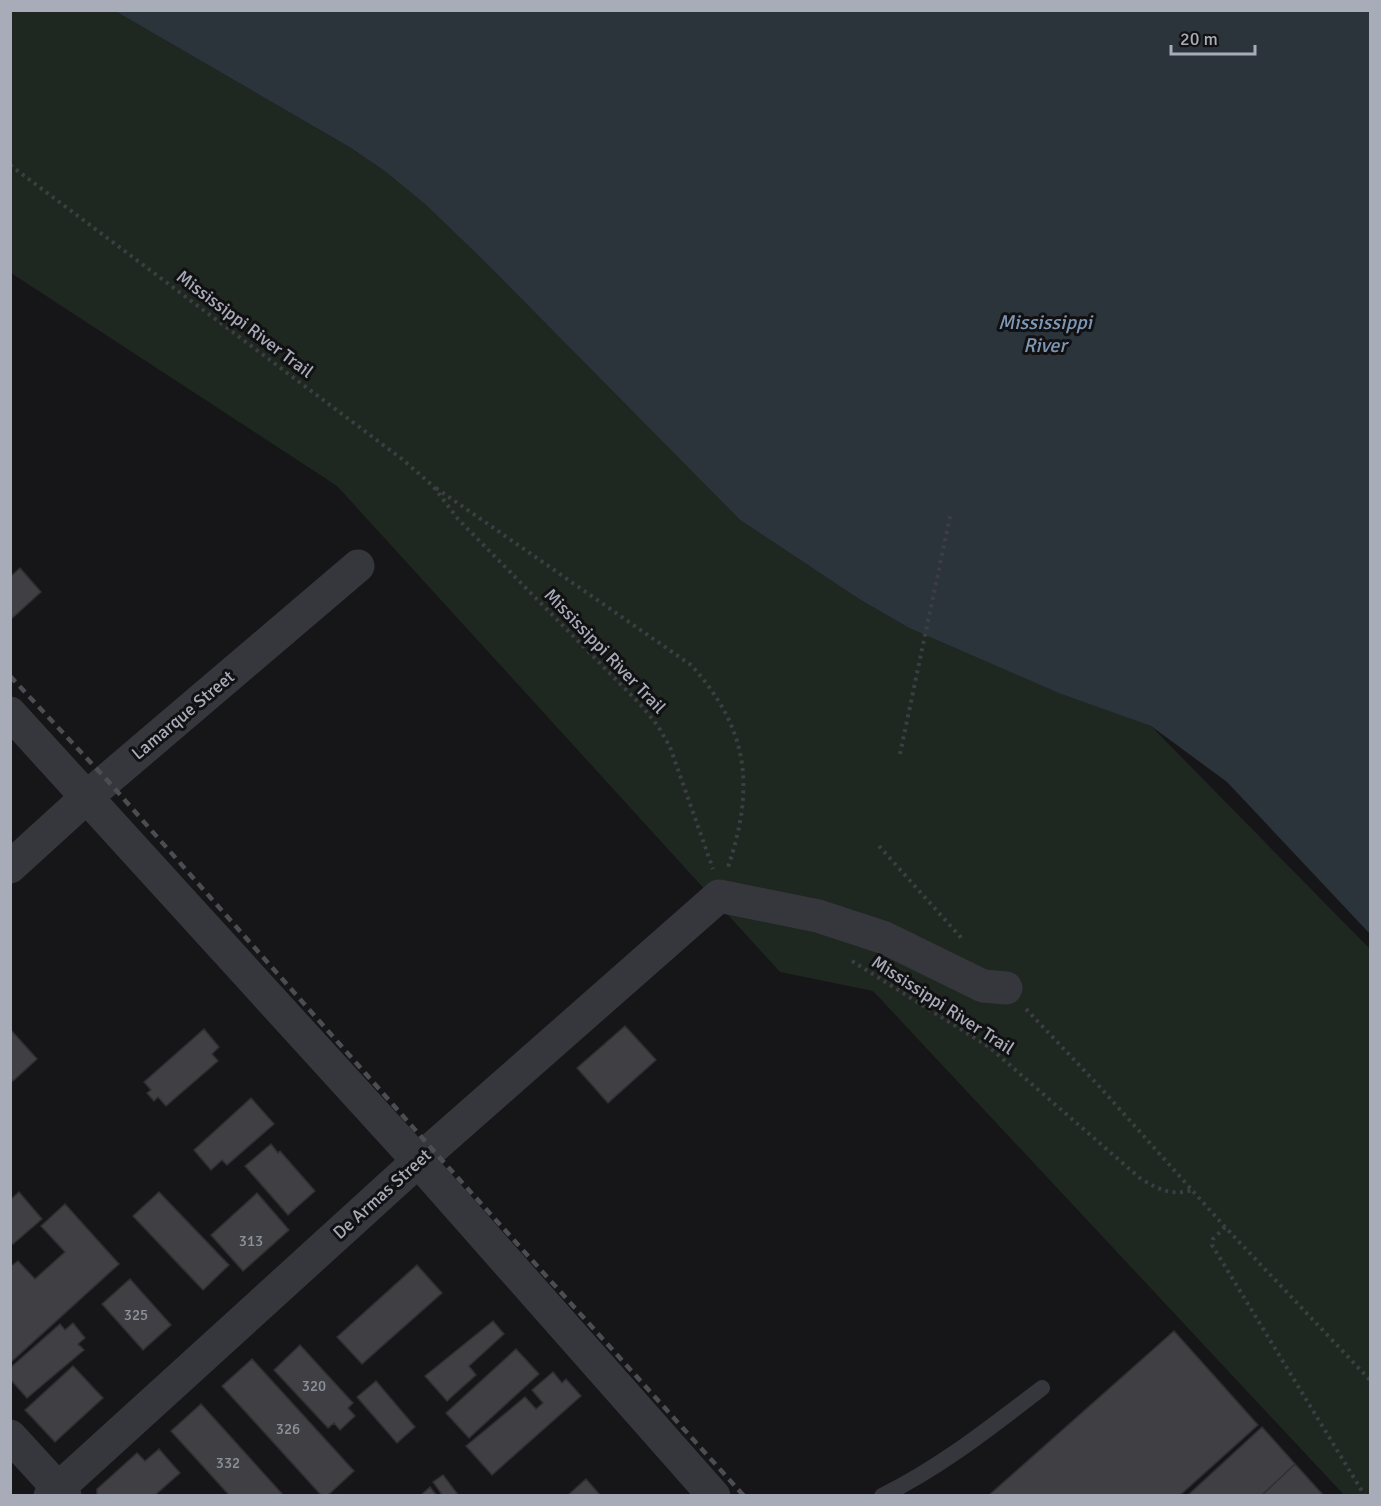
<svg xmlns="http://www.w3.org/2000/svg" width="1381" height="1506" font-family="Signika,sans-serif">
<rect width="100%" height="100%" fill="#161517"/>
<path fill="#1f2721" d="M10 11H115L351 148 386 172 426 205 483 260 740 520 859 599 909 628 1009 671 1151 726 1370 949V1495H1344L873 991 780 972 337 486 11 273Z"/>
<path fill="#2b343b" d="M115 11H1370V934L1227 782 1151 726 1059 693 909 628 859 599 740 520 483 260 426 205 386 172 351 148Z"/>
<path fill="#404044" stroke="#302f33" stroke-width="1.5" d="M20 568 41 592 10 620V577Z
M625 1026 656 1060 608 1103 577 1068Z
M10 1029 37 1059 13 1081 10 1078Z
M204 1029 219 1047 212 1054 218 1061 166 1106 158 1097 154 1101 147 1093 151 1090 144 1082Z
M251 1098 274 1124 227 1165 222 1160 211 1170 194 1150Z
M271 1144 278 1153 280 1151 315 1191 288 1215 245 1166Z
M19 1192 42 1219 13 1244 10 1241V1200Z
M159 1192 229 1265 203 1290 133 1216Z
M257 1193 289 1230 243 1271 211 1235Z
M65 1204 119 1264 10 1363V1267L18 1261 35 1279 65 1252 41 1226Z
M417 1265 442 1293 362 1364 337 1337Z
M130 1279 171 1325 143 1350 102 1304Z
M493 1321 504 1334 469 1366 476 1375 447 1401 425 1376Z
M73 1323 85 1338 78 1344 84 1350 27 1398 10 1379V1368L60 1324 65 1330Z
M1174 1331 1258 1425 1179 1496H988Z
M300 1345 353 1403 348 1408 355 1416 340 1430 334 1423 328 1428 274 1370Z
M516 1349 539 1374 469 1438 446 1413Z
M252 1359 354 1471 327 1496H322L222 1386Z
M73 1366 103 1398 55 1442 25 1410Z
M553 1372 562 1383 566 1379 581 1396 492 1475 466 1446 525 1397 536 1409 543 1403 532 1390Z
M376 1381 415 1427 397 1443 357 1397Z
M201 1404 284 1496H230L171 1431Z
M1262 1427 1295 1464 1261 1496H1187Z
M159 1449 180 1473 154 1496H97V1489L137 1453 145 1461Z
M1295 1464 1324 1496H1261Z
M443 1475 459 1496H443L433 1482Z
M586 1479 601 1496H567Z
M430 1487 437 1496H420Z"/>
<g fill="none" stroke-linecap="round" stroke-linejoin="round">
<path stroke="#3c3e43" stroke-width="4" stroke-dasharray="3 4.5" stroke-linecap="butt" d="M10 165 402 459 433 486 458 519 640 704 658 726 670 747 713 869
M436 488 691 665C749 729 755 787 728 867
M900 754 951 512
M879 846 964 941
M852 961 989 1047 1141 1179C1160 1190 1171 1196 1193 1190
M1026 1009 1098 1085 1225 1227 1370 1380
M1225 1227 1213 1239 1212 1245 1365 1496"/>
<path stroke="#36373c" stroke-width="16" d="M882 1496C941 1467 991 1427 1042 1388"/>
<path stroke="#36373c" stroke-width="33" d="M10 713 418 1161 714 1496
M10 867 88 796 358 566
M10 1436 65 1496
M50 1496 418 1161 719 896 818 916 885 938 983 986 1006 988"/>
<path stroke="#4b4d53" stroke-width="4.5" stroke-dasharray="8 6" stroke-linecap="butt" d="M10 676 107 780 432 1149 744 1496"/>
</g>
<g text-anchor="middle" dominant-baseline="central" stroke-width="6" stroke-linejoin="round" paint-order="stroke">
<g font-size="15" fill="#8d919b">
<text x="251" y="1241">313</text>
<text x="136" y="1315">325</text>
<text x="314" y="1386">320</text>
<text x="288" y="1429">326</text>
<text x="228" y="1463">332</text>
</g>
<g font-size="18" fill="#a7acb8" stroke="#111012">
<text transform="translate(245 324) rotate(37)">Mississippi River Trail</text>
<text transform="translate(605 651) rotate(46)">Mississippi River Trail</text>
<text transform="translate(183 715) rotate(-40)">Lamarque Street</text>
<text transform="translate(943 1005) rotate(33)">Mississippi River Trail</text>
<text transform="translate(382 1194) rotate(-42)">De Armas Street</text>
</g>
<g font-size="20" font-style="italic" fill="#7e98b3" stroke="#111012">
<text x="1045" y="322">Mississippi<tspan x="1045" dy="23">River</tspan></text>
</g>
</g>
<rect width="1381" height="1506" fill="none" stroke="#a7acb8" stroke-width="24"/>
<path d="M1171 45v9h84v-9" fill="none" stroke="#a7acb8" stroke-width="3"/>
<text x="1180" y="45" font-size="18" fill="#a7acb8" stroke="#111012" stroke-width="4.5" paint-order="stroke">20 m</text>
</svg>
